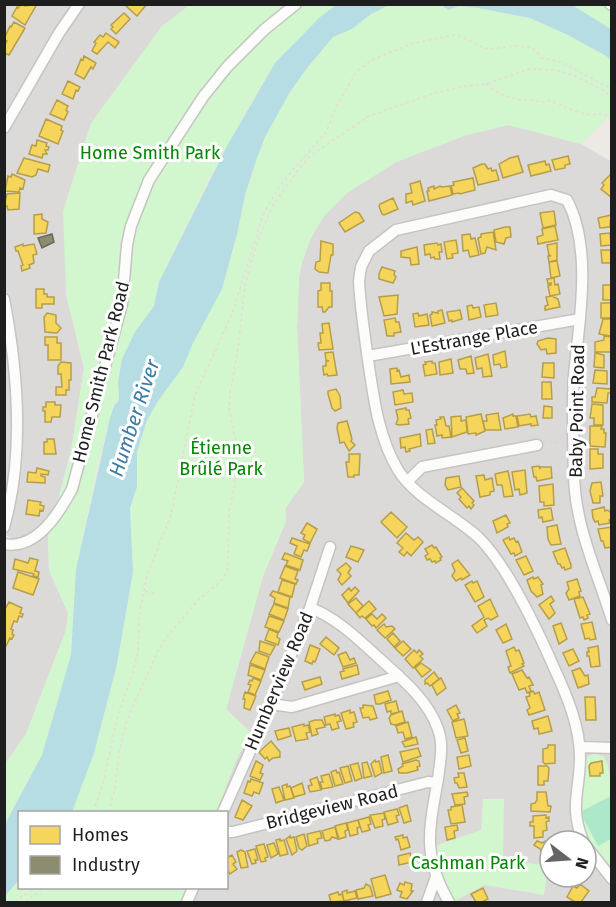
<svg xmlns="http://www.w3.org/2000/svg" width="616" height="907" font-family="'Fira Sans',sans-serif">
<rect width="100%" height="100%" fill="#edeae6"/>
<path fill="#dcdad8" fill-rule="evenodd" d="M5 5H190L162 26 66 294 84 368 71 451 48 538 49 570 68 613 5 764 4 556 12 538 5 535Z
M509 125 581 144 612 162 611 902H180L186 888H226V812H216L237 758 251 733 226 709 263 576 286 521 285 509 304 482 297 327 299 278 302 262 311 238 324 216 347 193 396 162 466 135ZM550 841H586V877H550Z"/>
<path fill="#dbdad8" d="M54 605 68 613 66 630 26 734 5 764 4 682 9 669 15 671 19 660 35 653Z"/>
<path fill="#d2f6ce" d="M389 4 441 5 448 10 459 6 478 8 530 18 568 35 608 57 611 62V114L581 144 509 125 466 135 396 162 347 193 324 216 311 238 302 262 299 278 297 327 304 482 285 509 286 521 263 576 226 709 251 733 237 758 216 812H72L94 753 117 664 133 572 130 508 136 493 137 452 147 420 158 401 183 367 240 214 257 158 265 137 290 92 307 68 333 37 352 29 371 14Z
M190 5H336L320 17 275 63 248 108 207 183 159 282 154 306 135 332 118 382 119 400 114 406 98 464 76 569 71 655 42 755 5 824V764L26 734 66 630 68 613 49 570 48 538 71 451 84 368 66 294 63 211 91 123 162 26Z
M572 5H611V29Z
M594 754 603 756C616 768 611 849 611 871 576 827 578 818 584 764L586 757Z
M483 799H504L503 859 548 866 544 895 484 885 455 901 442 875 435 846 481 830Z
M19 880 20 888H186L180 902H5L4 896Z"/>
<path fill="#ade8ca" d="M611 796V839L598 846 580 812Z"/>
<path fill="#b6dde3" d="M336 5H389L371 14 352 29 333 37 307 68 290 92 265 137 257 158 245 195 237 234 222 289 193 343 183 367 158 401 147 420 137 452V487L130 508 133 572 117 664 94 753 72 812H20L19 880 5 896V824L42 755 71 655 76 569 110 418 114 406 119 400 118 382 122 359 135 332 154 306 159 282 227 146 275 63 320 17Z
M441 5H572L611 29V62L608 57 568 35 530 18 478 8 459 6 448 10Z"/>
<path fill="#f6d55c" stroke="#b59e49" stroke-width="1.5" d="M21 4 25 6 37 4 25 25 12 16 17 7 18 8Z
M127 4H147L137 16 126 6Z
M124 13 130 19 116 34 111 29 113 27 111 25Z
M14 22 25 28 9 55 4 53V46L7 41 4 39 10 26 11 27Z
M106 33 119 42 115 48 108 42 97 54 92 51 96 43 94 42 100 35 103 37Z
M84 56 96 63 93 69 91 67 84 79 75 74 81 59 83 60Z
M68 81 80 87 78 91 76 90 73 99 62 94Z
M57 100 68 106 66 110 68 112 64 120 50 114Z
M46 119 62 126 61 130 63 131 58 144 39 136Z
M37 140 47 143 46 146 49 147 48 150H45L47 154H43L42 158 29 154 32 145 36 146Z
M518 156 523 172 503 178 499 164 510 158Z
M568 156 570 164 565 165V168L555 170 552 160Z
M24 158 50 165 48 172 38 169 36 175 32 177 17 173Z
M545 161 546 165 549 164 551 171 531 176 528 165Z
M482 164H485L488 169 491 168 492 171 496 170 499 180 478 185 473 168Z
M12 174 25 180 23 189 20 188 19 192 5 191 8 176 11 177Z
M611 174 612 175V198L601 189 604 185 602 183Z
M473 178 475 190 460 194 459 193 453 194 451 186 454 185 453 182Z
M420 181 425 201 413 205 412 201 406 203V194L412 193 410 184Z
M434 186V189L440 186 442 187 450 186 452 195 429 201 427 191H429L428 188Z
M20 193 19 209 8 210 7 206H4L7 194Z
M393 198 398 209 384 215 382 214 379 206 380 204Z
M554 211 556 225 543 228 540 213Z
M355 212 359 213 364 221 345 232 339 223Z
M42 214V219L48 222 46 233 34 234V215Z
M611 215 610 227 600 228 598 218Z
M555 226 558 240 538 244 537 237 543 235 542 229Z
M505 227H510L511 237 506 238 504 244 496 242 494 230Z
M493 232 496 250 487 247 485 253 481 254 478 238 481 237V234Z
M610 233 611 245 601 246 600 234Z
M470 234 471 239 475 238 479 255 470 257 468 250 463 251 462 235Z
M456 240 458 253 452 254 453 258 447 259 444 242Z
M321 241 333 244V255H331L328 273 319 272 315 269 316 262 320 261Z
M437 243 438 245 441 244 442 252H439L440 259H435L434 257 431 258 430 254 425 255 424 245Z
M557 243V260L549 262 548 256H551L549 255 547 245Z
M23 244V246L34 244 37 254 33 255 34 263 29 265 30 268 22 271 21 266 23 265 18 251H16L15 247Z
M417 247 419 264 411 265 410 258 401 257V251Z
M601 250H612V263H602Z
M557 261 560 276 551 278 549 262Z
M382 267 395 271 394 275 396 277 393 283 379 279V274Z
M554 278 555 285 558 284 560 294 550 296 548 286 551 285V283L548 284 547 279Z
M321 283H330V291H332V307H329L325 312H323L322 307H318V291L321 290Z
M603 285H612V300H603Z
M36 289H44V294H47V297H54V304H42V308H36Z
M398 295 397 314 384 316 379 297Z
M552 296 558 299 560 307 545 310V306L548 305 546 297Z
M496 303 498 315 486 317 484 305Z
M601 303H612V318H601Z
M472 305 473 308 479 307 481 317 469 320 467 306Z
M442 310 445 323 432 326 430 315 432 314V312L438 313V311Z
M460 310 462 319 452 322V320L449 321 447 312Z
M47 313 56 315V323L61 328 57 333 45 332 44 317Z
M418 313 419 316 427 314 429 325 415 327 413 314Z
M395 318 396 322H399L401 332 394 333V336H387L384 320Z
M603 319H612L611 336 599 334Z
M329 323 333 349 319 350 318 343H321L320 333H323L322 324Z
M604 336 612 337V352H595V342L604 340Z
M45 337H57V343H61V360H48V345H45Z
M548 338 556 339V353L547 354 546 349 541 350 537 344 538 341Z
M505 351 507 367 501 368 500 364 494 365 493 355Z
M333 352 337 375 328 376 327 374 324 375 323 369V366H326V361H329L326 360 325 353Z
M595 353 604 355V368L594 367Z
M488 354 492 376 483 377 482 368 477 369 475 358Z
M471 356 474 373 467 374 466 369H460L458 360Z
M451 359 453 373 440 375 439 362Z
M432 361V363H435L437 374 425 376 423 365 426 364 425 362Z
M61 362 71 363V380H69V390H66V395H56V387H62L61 374H58V366Z
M543 363H554V378L542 377Z
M397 368V371L399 370 401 377 409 375 410 382 391 384 390 369Z
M595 370 607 371V384L593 383Z
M542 382H551L552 399H542Z
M597 388 611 389V393H608L607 403 592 402V397H595Z
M336 389 340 396 341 408 335 411 332 408 328 394V391Z
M403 390 404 394 412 393 413 402 395 405 393 392Z
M46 402H55V405H61L60 417H52L51 422H45V411H43V407H46Z
M592 404 603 405V425H594V418H590Z
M544 406 552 407V418H543Z
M406 408V410H409L411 418 408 419 409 424 399 425 396 424 398 419 396 410Z
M498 413 501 430H485L483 421H487L486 415Z
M481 414 485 431 476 435V433L468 434 466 417Z
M513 414V416H516L518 427 505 429 503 418Z
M530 414 531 417 536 416 538 425 531 426V424L519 426 517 416Z
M461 416V421L466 420 467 432 452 437 451 417Z
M440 417H444L446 426H449L451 437 442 438V435L437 436 435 425H437L436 420 441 419Z
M347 421 352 439 351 441 355 445 349 451 344 442 340 443 337 428 338 423Z
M590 426H602L601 429H604V433H606L605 447 590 446Z
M432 429 435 443 428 444 426 430Z
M420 434 421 446 409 449 410 451 406 452 405 447 401 448 400 438Z
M47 439H54L56 454H44V442H47Z
M590 449H598V454H603V468L590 469Z
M349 454H360L359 475H354V477H348L346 462H349Z
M539 466 540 469V467H551L552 478 537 481 536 477H534L532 467Z
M37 468 49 471 48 475 41 474V476L45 477V483L27 482 28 472 36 473Z
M525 470 527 493 520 495 519 489 515 490 512 472Z
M508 471 513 496 504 497 502 485H497L495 474Z
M484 475 485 480 492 478 494 491 490 492V495L480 497 476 476Z
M459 476 461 487 448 490 445 485 446 478Z
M601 482 603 496H600V503H593L590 491 592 483Z
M553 484 554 505 544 506V502H540L539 486Z
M462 488 474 501 472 503 474 505 471 509 469 506 467 508 459 499 461 497 457 493Z
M28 500 41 502 40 505 44 506 43 511 40 510 39 516 26 514Z
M604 507 605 511 608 510 611 513 612 519 609 520 610 523 599 525 598 521 595 522 593 518 592 510Z
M551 508 553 520 543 522 542 517 539 518 538 510Z
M391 512 407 527 397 538 381 522Z
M506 515 510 523 507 524 508 527 497 533 493 521Z
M307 523 317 529 310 543 303 539 305 535 301 533Z
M557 525 561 544 551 545 548 539 547 527Z
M612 527V547L605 548 603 541H601L598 529Z
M406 533 414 540 418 537 423 542 411 556 407 552 404 556 399 552 403 548 397 543Z
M509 537 510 540 514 538 516 542 518 541 522 552 515 556 514 553 511 554 503 540Z
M292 538 310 544 307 551 304 550 301 557 294 554 297 546 290 543Z
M432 545 434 548 436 547 442 557 440 558 441 560 436 563 435 561 432 562 430 559 427 560 425 556 428 554 425 549Z
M351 546 364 550 358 562 346 557Z
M565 548 571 565V568L565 570 564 567 562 568 560 564H558L553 552Z
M285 553 303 560 300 570 286 565 288 561 282 559Z
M526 556 533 571 524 575 516 560Z
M30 558 38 560 35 571 39 572 38 577 33 576 34 574 13 569 15 559 28 563Z
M458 560 470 575 462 580 461 578 456 581 452 576 455 571 452 564Z
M346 563 351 568 348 573 351 576 342 585 338 580 341 574 337 570Z
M285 566 298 571 295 579 298 580 296 584 280 578Z
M18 572 39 579 33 595 13 588Z
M533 577 534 579 538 577 543 584 541 585 543 594 537 597 531 591 528 583 527 580Z
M577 579 581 591 579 592 580 596 569 600 566 593 569 589 567 582Z
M282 580 295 584 292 597 278 592Z
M472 581 473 583 477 581 484 597 475 602 465 585Z
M355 587 359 591 348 603 342 595 349 588 351 591Z
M273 591 290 597 288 608 274 603 275 598 270 595Z
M551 596 554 601 550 604 555 613 549 619 539 605Z
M583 597 590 614 587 615 588 618 584 620 583 617 580 618 574 599Z
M356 598 363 606 356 613 348 604Z
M490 599 498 616 491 620 488 618 484 620 487 626 477 633 472 626 484 617 478 606Z
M369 601 376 609 365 618 362 616 360 618 356 613Z
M9 602 22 608 20 613 23 614 22 617 19 616 17 622 14 621 11 629 13 630 12 634 14 635 12 639 10 638 6 646 4 645V611Z
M274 604 288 609 284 620 269 614Z
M372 614 377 619 382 614 386 618 376 628 374 625 372 626 366 619Z
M269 616 284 621 279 632 265 627Z
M592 622 596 639 590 640 589 638 585 639 581 624Z
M561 623 567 639 559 644 553 626Z
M384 624 386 627 392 626 395 629 385 638 377 630Z
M506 624 512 639 503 643 496 630Z
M269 629 278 633 277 637 280 639 278 645 265 640Z
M393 633 400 641 394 647 387 639Z
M326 637 339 648 334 655 320 644Z
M260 641 275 646 270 655 259 651Z
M403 641 411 649 403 656 395 648Z
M310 645 320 649 315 662 313 661 312 664 305 661Z
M598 646 600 666 591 667 589 656H587V652H589L588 648Z
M514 647 516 651 519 650 524 663 522 664 524 666 510 673 508 667 511 666 506 651Z
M573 649 579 661 569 666 563 653Z
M414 650 417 653 419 650 423 654 420 656 423 659 413 668 405 659Z
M256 652 269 657 265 669 250 663Z
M346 652 350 660 354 658 356 663 343 667 338 655Z
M421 663 431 670 422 677 415 668Z
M250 665 265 670 261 680 248 675Z
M357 665 359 674 342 679 340 672 344 671 343 669Z
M580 668 585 676 588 675 589 684 578 688 572 671Z
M522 670 527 678 529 677 533 685 529 686 531 691 527 693 525 688 519 690 512 674Z
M434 672 439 679 430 686 427 683 425 684V680Z
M320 677 322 684 305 690 302 682Z
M253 678 261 681 255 695 248 692 251 685 248 684 250 680 252 681Z
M441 678 446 688 437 695 432 685Z
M388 691 391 700 380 704H376L374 695Z
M533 691 535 694 539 692 545 710 529 715 527 710 530 708 526 697 530 696 529 693Z
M245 692 256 696 250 710 244 708 245 699H243Z
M585 697H595L596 720H586Z
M396 701 399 712 391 714V711L387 712 385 704Z
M363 705 373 706 377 718 370 720 369 717 363 718 360 708H363Z
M456 705 460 713 457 714 459 718 453 721 447 710Z
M350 710V713L354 712 357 722 353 723 354 727 346 729 341 713Z
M402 711 405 722 395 725 391 724 389 718 391 715Z
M335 714V716L339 715 341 721 337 722 339 728 332 730 330 724 326 725 324 717Z
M548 716 552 731 539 734 538 728 534 729 532 721Z
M464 719 468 736 456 738 452 722Z
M315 720H322L325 727 316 729 318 734 312 736 309 722Z
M408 722 412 737 405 739 403 732 398 733 396 726Z
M304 724V726L308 725 310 732 306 733 308 739 296 741 292 727Z
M289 728 291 736 278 740 275 731Z
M416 737 418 744 405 747 402 742Z
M465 738 468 751 461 753 457 740Z
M271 741 280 752V757L273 758 269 761 267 757 265 759 259 752Z
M548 745H555V763L545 764 543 762V749L548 748Z
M418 748 421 756 403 762 400 752Z
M388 755 392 771 384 773 381 757Z
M469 755 471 766 459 769 457 757Z
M375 760 376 762 379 761 382 773 375 777 371 764Z
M416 760 419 761 420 766 417 767 418 770 407 773H399L398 769 403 766 402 764Z
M256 761 263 765 260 773 263 774 260 780 250 776Z
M602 761 603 773H600V776H590L589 766 591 763Z
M367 762 372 776 364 778 362 763Z
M358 763 362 778 355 781 350 765Z
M348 766 352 781 345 783 340 768Z
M538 766H547L549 768 548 781H544V785H538Z
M336 770 337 773 339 772 343 784 335 786 331 772Z
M458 773H464L467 787 459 788 457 783H455L454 778 459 777Z
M329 774 333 787 322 789 320 782H323L321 776Z
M317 777 321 790 310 792 308 786 312 785 310 780Z
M251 779 263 783 259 794 254 792 252 796 244 793 248 781 250 782Z
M302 783 305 794 294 797 291 788Z
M287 784V787L290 786 294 798 285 800 282 786Z
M279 787 284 800 276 803 272 789Z
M467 792 468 796 464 797 465 804 455 805 452 794Z
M537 792H546L548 806H551L550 812 531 811V804L535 803 537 800Z
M242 800 252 806 243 820 235 817Z
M407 805 411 821 404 823 399 808Z
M462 805 465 822 451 824 448 810H451V807Z
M397 809 399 815 396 816 398 822 388 825 384 812Z
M384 813 385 819 382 820 383 826 375 828 370 815Z
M546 815V818L549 817V821L546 822 547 830 543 831V837L534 838V826H530V822H533V816Z
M369 817 371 824 368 825 370 830 362 832 358 820Z
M358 820 360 827 357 828 358 834 350 836 347 823Z
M346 823 348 830 345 831 346 837 339 839 335 826Z
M457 825 458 830 454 831 455 838 447 840 445 827Z
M335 827 338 839 332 837 330 840 325 841 322 831Z
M320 831 322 838 317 839 318 843 309 846 307 834Z
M304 834 307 846 302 850 299 848 296 837Z
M403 835V838L407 837 410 847 401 850 398 839 396 840 395 837Z
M290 836V838L294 837 297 851 292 855 286 839Z
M280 839V841L284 840 288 854 280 856 276 840Z
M548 840 550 844V861L546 862 540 849 534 845 537 841 542 843Z
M274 843 278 854 271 858 267 845Z
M264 844 268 857 265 858 266 861 261 862 256 846Z
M255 849 258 860H255L256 863 252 864 247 851Z
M241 850 245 852 248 867 241 868 237 852Z
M410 853 412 862 399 865 398 856Z
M232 855 236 862 233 864 237 869 230 874 226 868V858Z
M385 875 391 894 376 898 371 879Z
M405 882 412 884 411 891H413L407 899 400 897 402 892 397 890 400 883 404 885Z
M366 884 370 886 373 896 358 899 356 890 364 888Z
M580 884 589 891 581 902H575L567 897 573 886 577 888Z
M483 888 488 899 482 902H476L471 894Z
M347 890V893L355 891 357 898 344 901 342 892Z
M338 892 339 895 342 894 344 901 331 902 329 895Z"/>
<path fill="#8c8c6e" stroke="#6b6b56" stroke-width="1.5" d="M52 234 54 242 42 248 38 238Z"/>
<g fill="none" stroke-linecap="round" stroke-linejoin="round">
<g stroke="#c5c4c2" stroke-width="13">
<path id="minor" d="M610 4 612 5
M4 128 59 33 79 4
M4 299C18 372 25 454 4 527
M368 356 580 319
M408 481 422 467 537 445
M4 544C37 550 59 513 72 489L122 304 127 245 131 226 149 180 203 97 227 67 265 29 296 4
M310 608C336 617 359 640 380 659 402 679 428 700 438 729 444 745 440 762 438 779 429 829 422 856 449 902
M271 704 292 707 399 676
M580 747 612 748
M223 812 271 704 310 608 330 547
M226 832H233L428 782 437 783
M583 841C569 806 580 790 580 757 580 727 567 696 555 670 538 631 508 566 478 537 454 515 415 498 398 470 377 435 373 392 367 353 364 329 360 305 359 281L361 267 369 251 396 230 551 195 567 200C593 249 579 322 574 375 572 407 573 442 574 475 575 527 597 571 612 620
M586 846 612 879
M187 902 193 888
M427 902 436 877"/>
</g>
<path stroke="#ebd9d8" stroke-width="1.5" stroke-dasharray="3 3" stroke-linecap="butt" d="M486 84C501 96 512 100 530 100 538 101 542 104 549 100 567 107 584 119 603 113L612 120
M546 447 565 444
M583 475 612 473
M145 591 155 593
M93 812 103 784 116 722 133 672 138 652 139 617 147 575 171 515 195 395 232 314 263 215 280 185 326 132 337 105 357 71 372 60 413 43 455 35 462 37 484 48 491 49 515 46 528 47 535 50 542 58 561 62 612 89
M109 812 115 787 119 753 127 720 158 651 167 637 196 602 223 579 228 569 229 511 235 484 237 447 229 408 230 394 238 349 245 285 256 246 272 207 296 173 310 156 369 116 434 93 465 86 486 84 530 69 556 70 577 77 601 89 612 97
M15 902 34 888
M25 902 43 888"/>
<use href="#minor" stroke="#fcfcfb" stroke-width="10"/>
</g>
<g text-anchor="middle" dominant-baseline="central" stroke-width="6" stroke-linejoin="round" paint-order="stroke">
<g font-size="18" fill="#018701" stroke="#fff">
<text x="150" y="153">Home Smith Park</text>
<text x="221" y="448">Étienne<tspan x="221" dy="21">Brûlé Park</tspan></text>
<text x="468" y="863">Cashman Park</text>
</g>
<g font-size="18" fill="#1e1e1e" stroke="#fff">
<text transform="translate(474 338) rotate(-10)">L'Estrange Place</text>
<text transform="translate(101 372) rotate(-76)">Home Smith Park Road</text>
<text transform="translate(577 411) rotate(-89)">Baby Point Road</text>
<text transform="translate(279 681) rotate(-67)">Humberview Road</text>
<text transform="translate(332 807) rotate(-14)">Bridgeview Road</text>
</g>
<g font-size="20" font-style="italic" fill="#3c7aa6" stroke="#fff">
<text transform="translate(134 418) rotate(-72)">Humber River</text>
</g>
</g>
<rect width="616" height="907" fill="none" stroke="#1e1e1e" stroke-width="12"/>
<rect x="18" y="811" width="210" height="78" fill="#ffffff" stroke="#a5a5a5" stroke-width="1.5"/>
<rect x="30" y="826" width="30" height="18" fill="#f6d55c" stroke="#a5a5a5" stroke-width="1.5"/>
<text x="72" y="841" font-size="18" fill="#1e1e1e">Homes</text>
<rect x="30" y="856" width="30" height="18" fill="#8c8c6e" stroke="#a5a5a5" stroke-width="1.5"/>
<text x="72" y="871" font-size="18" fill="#1e1e1e">Industry</text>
<g transform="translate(568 859) rotate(107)"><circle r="28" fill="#ffffff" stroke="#a5a5a5" stroke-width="1.5"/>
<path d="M0-4.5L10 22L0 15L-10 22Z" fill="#666564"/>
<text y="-9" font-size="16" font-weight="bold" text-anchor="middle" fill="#1e1e1e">N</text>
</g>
</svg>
